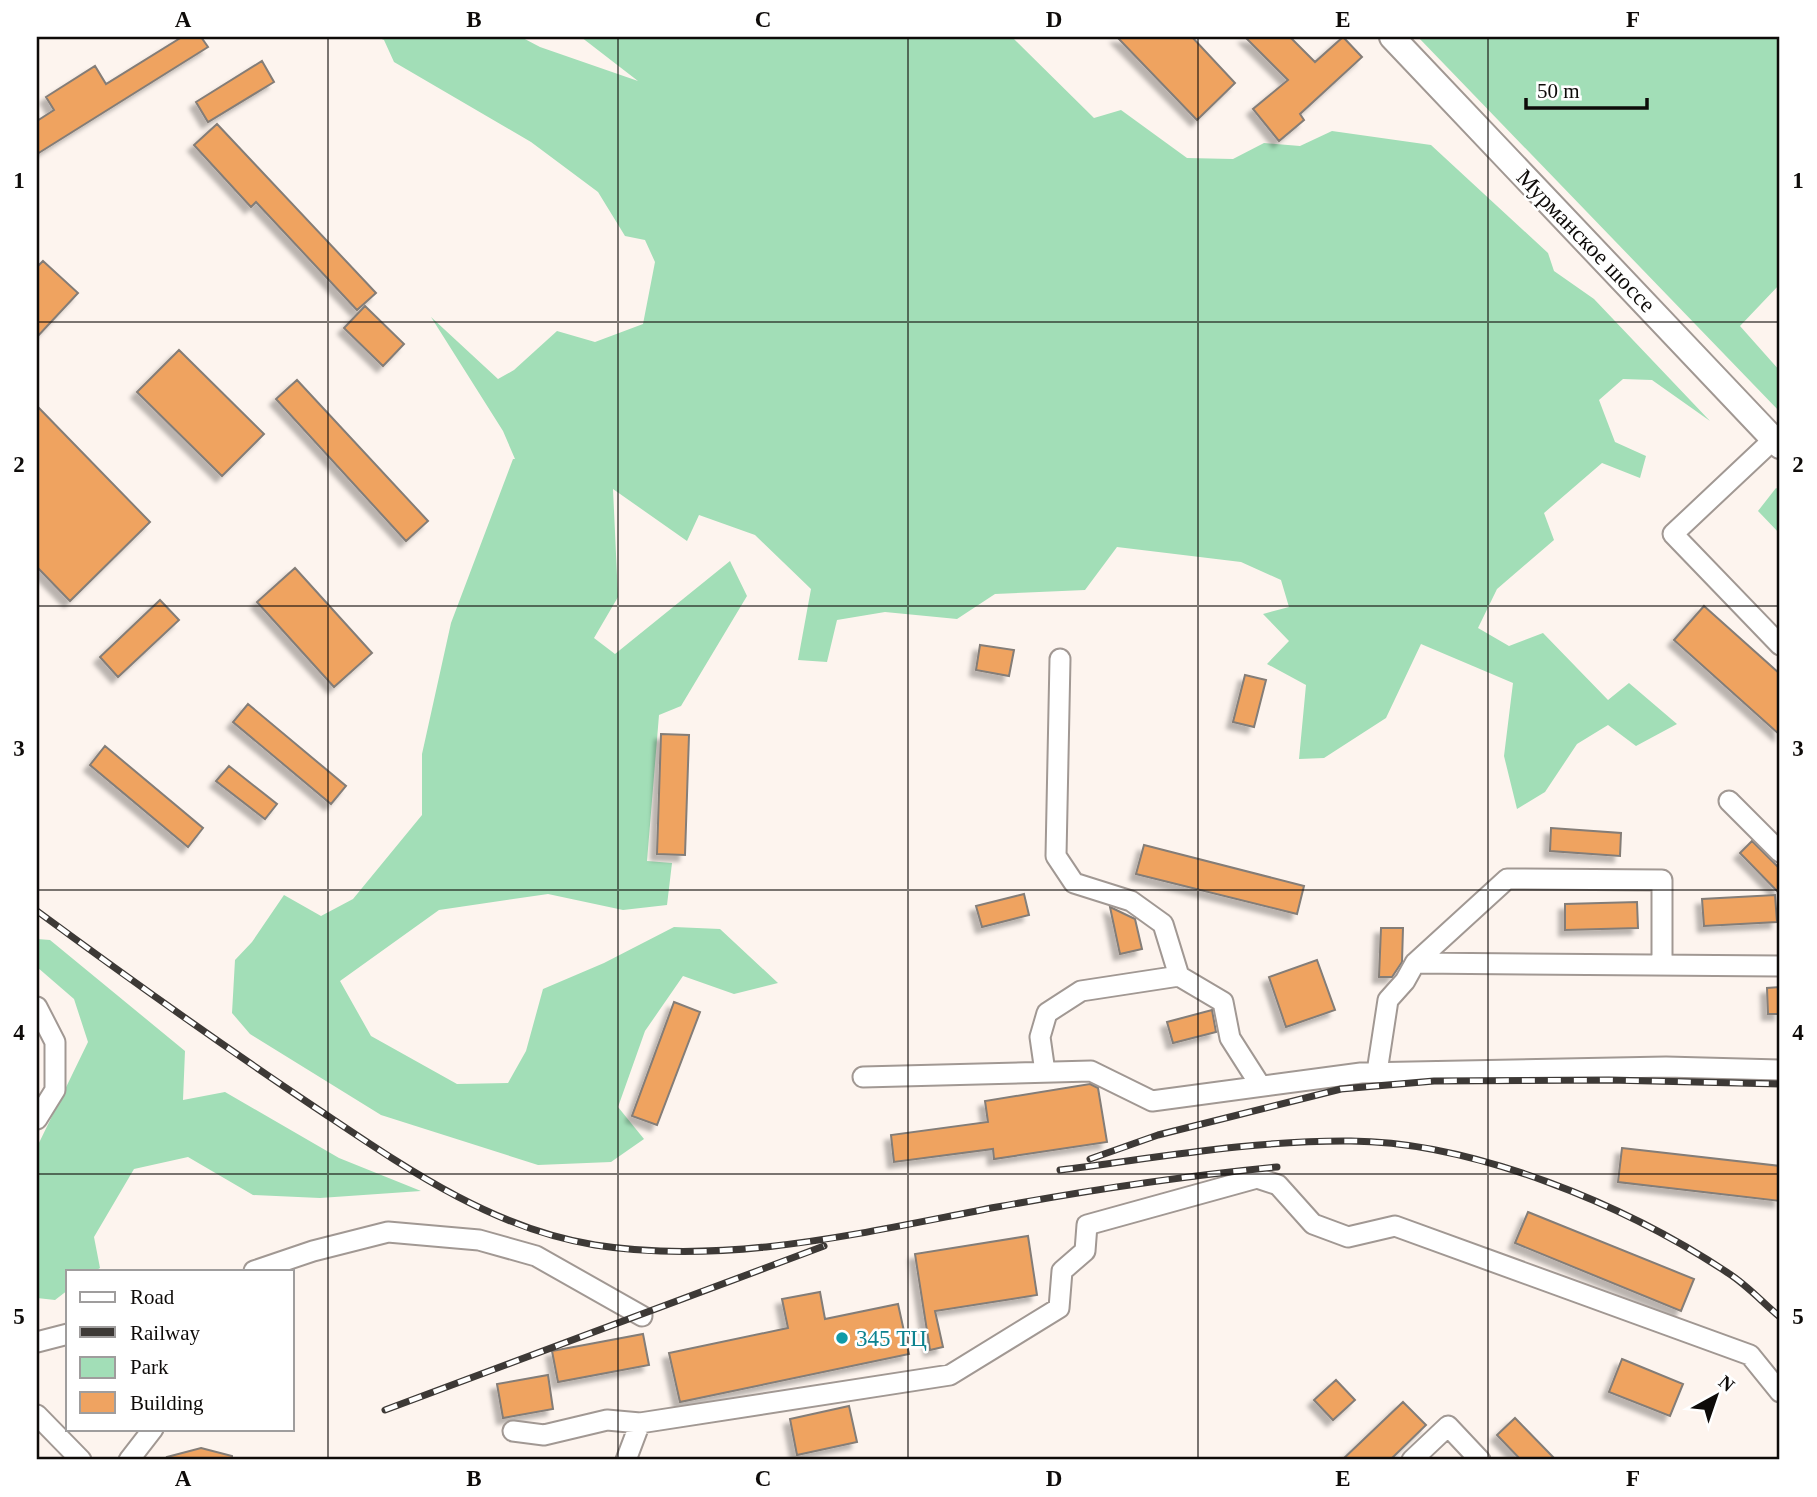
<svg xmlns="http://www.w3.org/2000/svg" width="1817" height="1497" font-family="Georgia,serif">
<defs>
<filter id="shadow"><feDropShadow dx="-6" dy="6" stdDeviation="2" flood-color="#0004"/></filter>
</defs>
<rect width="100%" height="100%" fill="#fdf4ee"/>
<path fill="#a2deb7" d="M377 37H521L540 47 638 81 581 37H1012L1094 118 1121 110 1187 158 1233 159 1264 143 1300 146 1332 131 1431 145 1548 253 1554 271 1594 299 1710 421 1652 380 1623 379 1599 400 1615 442 1646 456 1640 478 1602 463 1544 513 1554 540 1497 589 1478 628 1509 646 1543 633 1608 700 1629 683 1677 724 1636 746 1608 725 1577 744 1545 792 1517 809 1504 756 1513 683 1421 644 1386 718 1324 758 1299 759 1306 685 1267 664 1289 641 1263 614 1289 607 1281 580 1241 562 1117 547 1085 590 995 594 957 619 885 612 837 620 827 662 798 660 811 589 755 535 699 515 687 541 613 489 618 597 594 638 615 654 730 561 747 596 681 706 659 715 647 861 672 863 667 905 623 910 548 894 439 910 340 981 371 1036 457 1084 508 1083 526 1051 543 989 604 963 674 927 720 929 778 983 734 994 683 976 645 1031 618 1107 644 1139 611 1162 538 1165 381 1115 250 1034 232 1013 235 960 252 942 284 895 321 916 353 899 422 815V754L451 623 513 459H515L503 431 431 317 498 379 514 370 557 331 595 342 643 324 655 262 645 240 625 236 598 192 531 142 394 62 384 40Z
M1418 37H1780V284L1740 326 1780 371V412Z
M1776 488 1780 490V534L1758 511Z
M37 939 50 940 185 1051 183 1100 225 1092 339 1158 421 1191 320 1198 253 1195 188 1157 134 1169 94 1237 100 1268 95 1271H68V1290L55 1300 37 1298V1147L88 1042 74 999 37 967Z"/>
<path fill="#efa361" stroke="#847d77" stroke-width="2" filter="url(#shadow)" d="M182 37H201L208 47 37 154V121L54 110 46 97 95 66 106 84Z
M1117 37H1192L1235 83 1197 120Z
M1245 37H1290L1315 62 1343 37 1362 57 1300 114 1304 120 1279 141 1253 109 1288 80Z
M262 61 274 82 208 122 196 102Z
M217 124 376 293 357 310 256 202 251 207 194 145Z
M43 261 78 293 37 337V267Z
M365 306 404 344 383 366 344 328Z
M179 350 264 434 222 476 137 392Z
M297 380 428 521 406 541 276 399Z
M37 406 150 522 70 601 37 567Z
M295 568 372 653 334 687 257 602Z
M160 600 179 620 118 677 100 657Z
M1704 606 1780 674V735L1674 640Z
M980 645 1014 650 1009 676 976 670Z
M1245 675 1266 680 1254 727 1233 722Z
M248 704 346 786 331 804 233 722Z
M661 734 689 735 685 855 657 854Z
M105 746 203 828 188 847 90 765Z
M229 766 277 804 265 819 216 781Z
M1551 828 1621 833 1620 856 1550 851Z
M1752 841 1780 869V894L1740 853Z
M1144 845 1304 886 1297 914 1136 874Z
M1024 894 1029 915 982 927 976 906Z
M1775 895 1777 922 1704 926 1702 899Z
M1637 902 1638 928 1565 930V904Z
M1110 907 1135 919 1142 949 1120 954Z
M1381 928H1403L1402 962 1392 977H1379Z
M1317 960 1335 1010 1286 1027 1269 977Z
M1780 987V1014H1768L1767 988Z
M674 1002 700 1012 657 1125 632 1116Z
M1212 1010 1216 1032 1173 1043 1167 1022Z
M1090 1084 1098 1088 1107 1142 994 1159 993 1149 894 1162 891 1135 988 1122 985 1101Z
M1622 1148 1780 1166V1201L1618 1182Z
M1528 1212 1694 1279 1681 1311 1515 1243Z
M1028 1236 1037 1295 935 1311 943 1347 930 1350 915 1254Z
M820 1292 825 1319 898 1304 909 1354 680 1402 669 1353 788 1328 782 1299Z
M643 1334 649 1365 558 1382 552 1351Z
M1622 1359 1683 1384 1670 1416 1609 1392Z
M548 1375 553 1409 503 1418 497 1384Z
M1336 1380 1355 1400 1333 1420 1314 1400Z
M1403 1402 1426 1425 1390 1460H1342Z
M849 1406 857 1442 797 1455 790 1419Z
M1515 1418 1556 1460H1521L1497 1435Z
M201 1448 232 1456V1460H168L167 1457Z"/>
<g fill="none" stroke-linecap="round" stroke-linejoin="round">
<g stroke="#a19893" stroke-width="23">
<path id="minor" d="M1774 439 1673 534 1780 645
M1060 659 1056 856 1074 883 1131 901 1163 924 1179 976
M1729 801 1780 852
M1415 963 1507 879 1662 880V965
M37 1007 55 1042V1090L37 1119
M1045 1072 1040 1037 1047 1013 1081 991 1179 976 1223 1002 1230 1038 1260 1085
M1377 1072 1388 1000 1405 981 1415 963 1780 966
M863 1077 1091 1071 1152 1101 1361 1073 1666 1067 1780 1070
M254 1271 313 1251 388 1232 479 1240 536 1256 642 1316
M37 1342 68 1334
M37 1415 81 1460
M513 1431 544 1435 607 1420 640 1423
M129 1460 153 1429
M626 1460 640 1423 950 1375 1059 1308 1062 1271 1085 1251 1087 1225 1257 1178 1278 1185 1313 1224 1348 1237 1395 1226 1750 1355 1780 1392
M1412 1460 1448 1426 1480 1460"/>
</g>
<g stroke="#a19893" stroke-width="28">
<path id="major" d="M1392 37 1780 446"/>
</g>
<use href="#minor" stroke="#fff" stroke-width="19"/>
<use href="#major" stroke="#fff" stroke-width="24"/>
<g stroke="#3d3936" stroke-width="7">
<path id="rail" d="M37 911C128 978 219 1043 313 1106 400 1164 489 1228 595 1245 729 1266 865 1232 997 1207 1090 1190 1183 1176 1277 1167
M1090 1159 1158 1135 1341 1089 1434 1081 1609 1080 1780 1084
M1060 1170C1156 1158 1254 1140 1351 1141 1474 1142 1626 1205 1728 1273 1747 1285 1763 1303 1780 1317
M385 1410 824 1246"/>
</g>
<use href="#rail" stroke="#fff" stroke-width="4.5" stroke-dasharray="13" stroke-linecap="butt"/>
</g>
<path fill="none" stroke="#0e0b09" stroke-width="2" stroke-opacity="0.55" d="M328 37V1460M618 37V1460M908 37V1460M1198 37V1460M1488 37V1460M37 322H1780M37 606H1780M37 890H1780M37 1174H1780"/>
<circle fill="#0f9aa8" stroke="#fff" stroke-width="2.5" cx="842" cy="1338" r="7"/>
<g text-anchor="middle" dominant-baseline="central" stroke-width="5" stroke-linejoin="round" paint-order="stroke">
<g font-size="23" fill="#0e0b09" stroke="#fff">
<text transform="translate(1586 241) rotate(46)">Мурманское шоссе</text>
</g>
<g font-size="23" fill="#0d838f" stroke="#fff" text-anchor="start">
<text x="856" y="1338">345 ТЦ</text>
</g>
</g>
<rect width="1817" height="1497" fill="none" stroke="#ffffff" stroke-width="77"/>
<rect x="66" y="1270" width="228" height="161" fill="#ffffff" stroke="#9f9d9d" stroke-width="2"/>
<rect x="80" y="1292" width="35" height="10" fill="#ffffff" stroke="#9f9d9d" stroke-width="2"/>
<text x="130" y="1304" font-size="21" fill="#0e0b09">Road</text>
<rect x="80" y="1327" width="35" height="10" fill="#3d3936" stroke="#9f9d9d" stroke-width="2"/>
<text x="130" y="1340" font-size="21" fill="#0e0b09">Railway</text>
<rect x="80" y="1357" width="35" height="21" fill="#a2deb7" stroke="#9f9d9d" stroke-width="2"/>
<text x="130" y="1374" font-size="21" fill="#0e0b09">Park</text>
<rect x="80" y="1392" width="35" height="21" fill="#efa361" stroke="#9f9d9d" stroke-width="2"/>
<text x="130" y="1410" font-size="21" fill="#0e0b09">Building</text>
<g transform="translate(1716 1396) rotate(40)" stroke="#ffffff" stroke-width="5" paint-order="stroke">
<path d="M0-5L12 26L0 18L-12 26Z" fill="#0e0b09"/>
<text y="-10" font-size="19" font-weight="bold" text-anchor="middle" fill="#0e0b09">N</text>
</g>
<path d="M1526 98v10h121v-10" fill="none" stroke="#0e0b09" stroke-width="3.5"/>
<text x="1537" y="98" font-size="21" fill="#0e0b09" stroke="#ffffff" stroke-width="5" paint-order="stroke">50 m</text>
<rect x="38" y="38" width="1740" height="1420" fill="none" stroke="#0e0b09" stroke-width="2.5"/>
<g font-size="23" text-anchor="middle" font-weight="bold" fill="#0e0b09">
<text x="183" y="27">A</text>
<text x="474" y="27">B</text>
<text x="763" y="27">C</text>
<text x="1054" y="27">D</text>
<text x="1343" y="27">E</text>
<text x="1633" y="27">F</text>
<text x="19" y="188">1</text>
<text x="1798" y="188">1</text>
<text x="19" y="472">2</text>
<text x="1798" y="472">2</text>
<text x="19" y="756">3</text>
<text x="1798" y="756">3</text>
<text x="19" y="1040">4</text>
<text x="1798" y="1040">4</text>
<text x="19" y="1324">5</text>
<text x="1798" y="1324">5</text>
<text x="183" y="1486">A</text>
<text x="474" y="1486">B</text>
<text x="763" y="1486">C</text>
<text x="1054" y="1486">D</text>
<text x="1343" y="1486">E</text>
<text x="1633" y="1486">F</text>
</g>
</svg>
